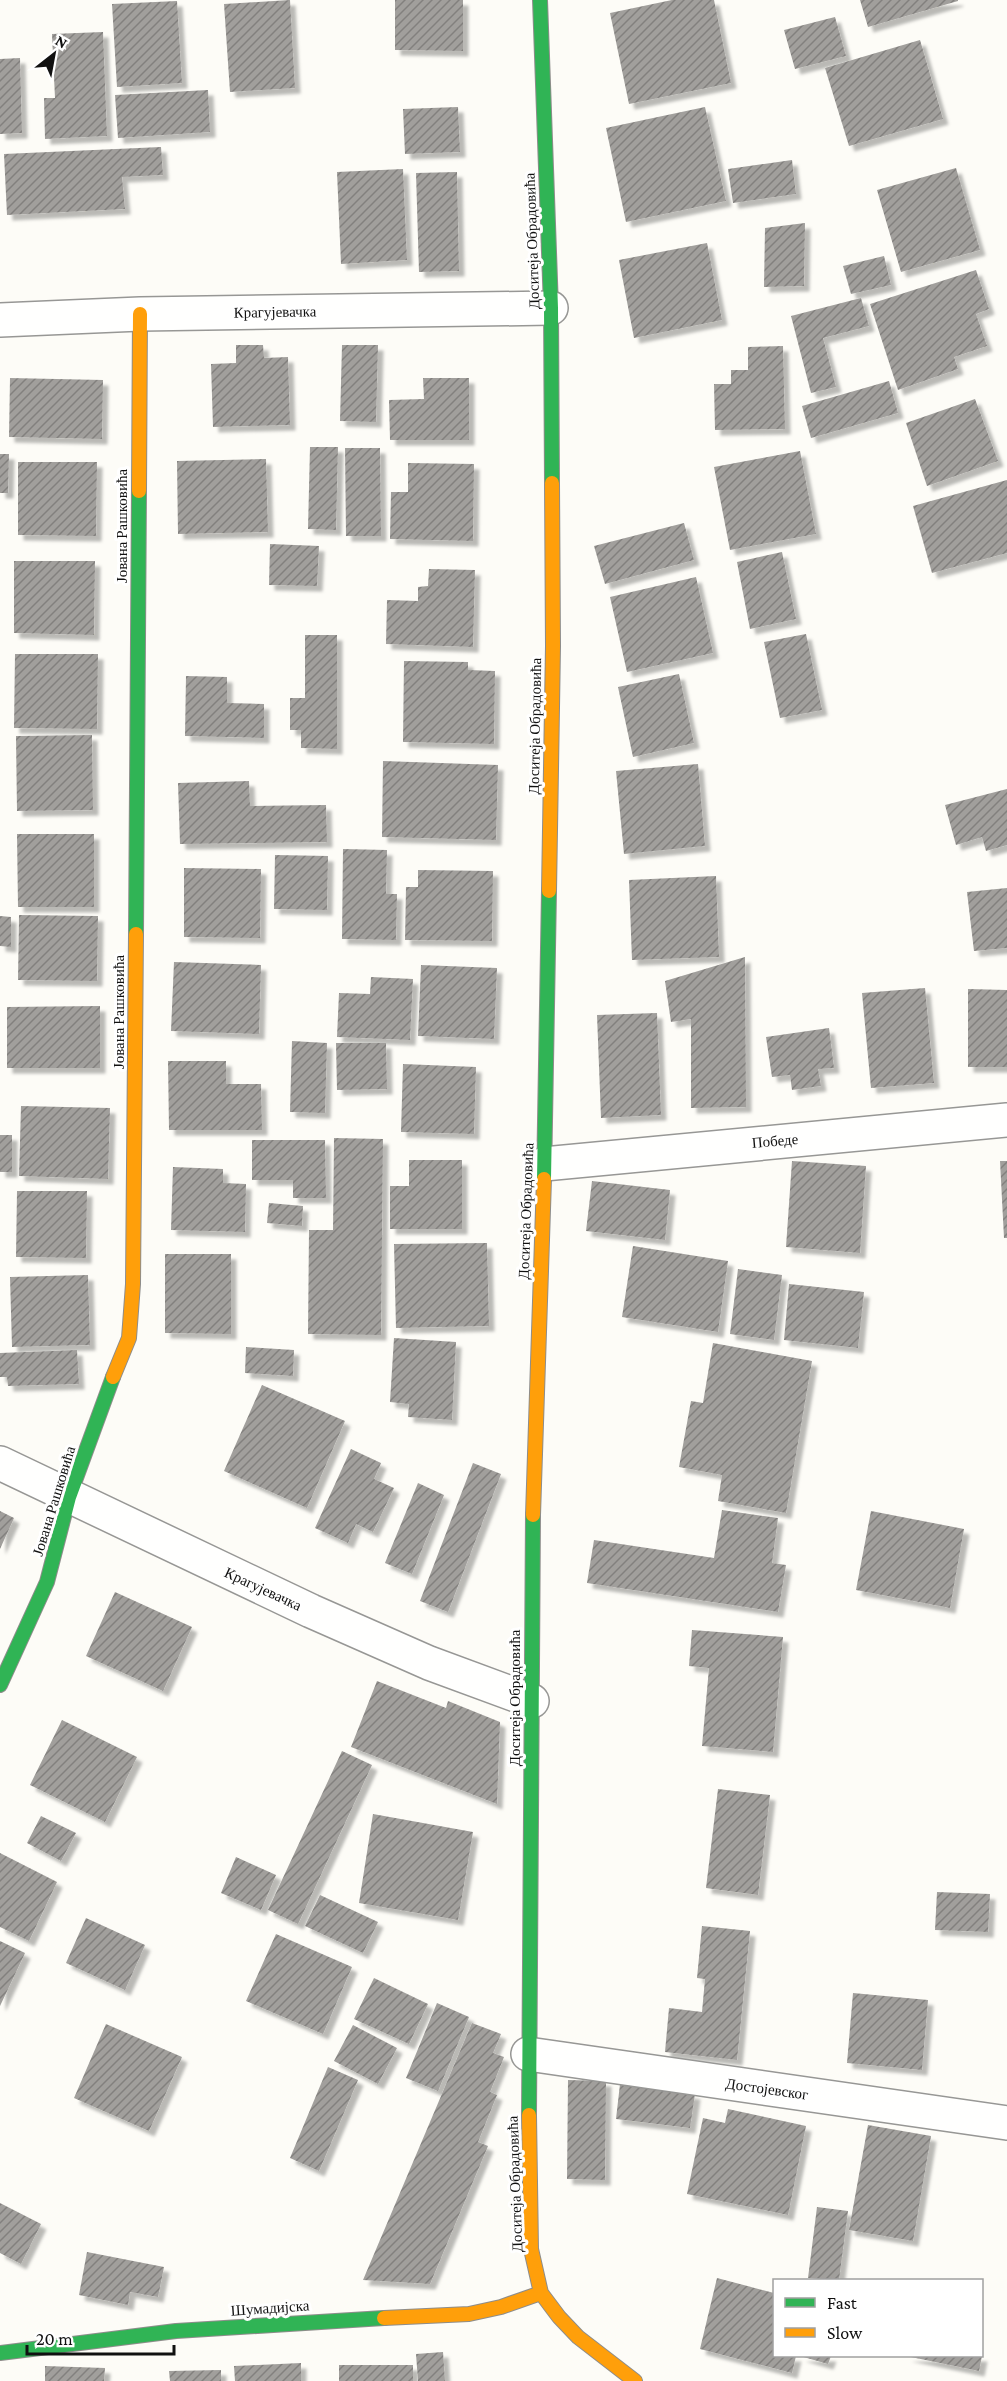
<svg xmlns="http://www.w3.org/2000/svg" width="1007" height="2381" font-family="'Crimson Pro',serif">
<defs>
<pattern id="building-hatch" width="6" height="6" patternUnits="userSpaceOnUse" patternTransform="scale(1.5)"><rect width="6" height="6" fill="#a19f9c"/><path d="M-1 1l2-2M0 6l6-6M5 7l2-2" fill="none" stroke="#82807e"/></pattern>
<filter id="shadow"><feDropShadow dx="5.5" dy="5.5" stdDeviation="1.5" flood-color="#0004"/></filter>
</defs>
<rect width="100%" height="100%" fill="#fdfcf7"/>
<path fill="url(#building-hatch)" filter="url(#shadow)" d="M290 0 295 88 230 92 224 4Z
M395 0H463V51L395 50Z
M672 0H714L731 83 629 104 610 13Z
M860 0H958V1L868 27Z
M177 1 182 83 117 87 112 4Z
M835 17 846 56 795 69 784 30Z
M103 32 107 136 45 139 44 98H55L52 34Z
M920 40 943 119 849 146 825 68Z
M20 58 22 133 0 134V59Z
M208 90 210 132 118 138 115 95Z
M458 107 460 152 405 154 403 109Z
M705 107 726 201 626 222 606 128Z
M161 147 163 175 122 177 125 209 7 215 4 154Z
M792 160 796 194 733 203 728 169Z
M956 168 980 250 901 272 877 190Z
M403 169 407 260 341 264 337 172Z
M457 172 459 271 419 272 416 173Z
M805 223 804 286 764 287 765 228Z
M707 243 722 320 634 338 619 260Z
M884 256 891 285 851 294 843 266Z
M976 270 989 309 976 314 987 346 954 357 958 369 898 390 870 304Z
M861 298 869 326 823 338 836 387 811 393 791 316Z
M236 345H263L264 358 288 357 290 425 213 427 211 364 236 363Z
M342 345H378L376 422 340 421Z
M783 346 785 429 715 430 714 384H731V370H748V347Z
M10 378 103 380 102 439 9 437Z
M423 378H469V440H390L389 400 424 399Z
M889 381 898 413 811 438 802 406Z
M975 399 998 461 927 486 906 423Z
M310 447H338L336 530 308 529Z
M345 448H380L381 536H346Z
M800 451 816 534 730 550 714 467Z
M0 454H9L8 493H0Z
M266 459 268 532 178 534 177 461Z
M18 462H97L96 536 18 535Z
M408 463 474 464 473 541 390 539 391 492H408Z
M1007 480V553L932 573 913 506Z
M684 523 694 560 605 584 594 546Z
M270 544 319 546 317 586 269 585Z
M782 552 796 619 750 629 737 562Z
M14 561H95L94 635 14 633Z
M429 569 475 570 473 647 386 644 387 600 418 601V587L428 586Z
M696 577 713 653 627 672 610 597Z
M806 634 822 710 780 718 764 642Z
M305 635H337V749L301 748V730H290V698H305Z
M15 654H98L97 729 14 728Z
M404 661 468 662V670L495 671 494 744 403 742Z
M679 674 694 743 633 757 618 687Z
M186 676 227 677V703L264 704V738L185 736Z
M92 735 93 810 17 811 16 736Z
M383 761 498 765 496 840 382 837Z
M698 764 705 846 624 854 616 771Z
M249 781 250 806 326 805 327 842 180 844 178 783Z
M1007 789V845L986 851 982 837 956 845 945 805Z
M17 834H94V907H18Z
M343 849 387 850 386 894H397L396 940 342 939Z
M275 855 328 856 327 910 274 909Z
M184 868 261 869 260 938 184 937Z
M418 870 493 871 492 941 405 940 406 887H418Z
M716 876 719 957 632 960 629 880Z
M1007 888V948L974 951 967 892Z
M19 915 98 916 97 981 18 980Z
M0 916 11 917V947L0 946Z
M745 957 746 1107 691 1108V1019L671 1022 665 981Z
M174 962 261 965 259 1034 171 1031Z
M421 965 497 968 494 1039 418 1036Z
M371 977 413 979 410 1040 337 1037 339 993 370 994Z
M925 988 934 1083 871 1088 862 993Z
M968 989 1007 990V1067H968Z
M100 1006V1068H7V1007Z
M657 1013 661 1115 601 1118 597 1015Z
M829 1028 834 1068 818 1069 821 1086 792 1090 790 1075 772 1077 766 1037Z
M292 1041 327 1043 325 1113 290 1112Z
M336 1043H386L387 1089 337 1090Z
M168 1061H226V1084H261L262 1130H169Z
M403 1064 476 1067 474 1134 401 1132Z
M21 1106 110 1108 108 1179 19 1176Z
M0 1135H12V1172H0Z
M334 1138 383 1139 381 1335 308 1334 309 1230H333Z
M252 1140H325L326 1198H293V1180H252Z
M409 1160H462V1229H390V1186H409Z
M792 1161 866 1166 860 1253 786 1247Z
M1000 1161H1007V1238H1004Z
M173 1167 223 1169V1183L246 1184 245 1232 171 1230Z
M592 1181 670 1190 665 1240 586 1231Z
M17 1191H87L86 1258 16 1257Z
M269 1203 303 1206 302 1226 267 1223Z
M487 1243 489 1326 396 1328 394 1244Z
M633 1246 728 1261 718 1332 622 1317Z
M165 1254H231V1334L165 1333Z
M738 1269 782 1275 774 1340 730 1334Z
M88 1275 90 1345 12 1347 10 1277Z
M789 1284 864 1292 858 1348 784 1340Z
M394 1338 456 1342 452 1420 408 1417 409 1404 390 1402Z
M713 1343 812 1361 786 1513 718 1501 722 1475 679 1467 691 1401 703 1403Z
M246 1347 294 1350 293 1376 245 1373Z
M77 1350 79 1384 8 1386 7 1377H0V1353Z
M262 1385 345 1421 307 1508 224 1471Z
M351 1449 381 1463 374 1479 394 1488 373 1532 356 1524 348 1543 315 1528Z
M473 1463 501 1474 448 1612 420 1601Z
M418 1483 444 1495 412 1574 385 1563Z
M722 1510 778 1518 772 1563 786 1565 778 1612 587 1583 594 1540 714 1558Z
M0 1511 14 1518 0 1549Z
M871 1511 964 1529 950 1608 856 1590Z
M115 1592 192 1627 163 1691 86 1656Z
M692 1630 783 1637 773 1752 702 1746 709 1668 689 1666Z
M377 1681 446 1708 448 1701 500 1722 497 1804 351 1747Z
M62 1720 137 1757 105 1822 30 1785Z
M342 1751 372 1765 298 1924 268 1910Z
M718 1789 770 1795 758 1895 706 1888Z
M373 1814 473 1832 458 1920 359 1903Z
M41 1816 76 1833 61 1861 27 1843Z
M0 1853 57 1882 29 1941 0 1927Z
M236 1857 276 1875 261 1910 221 1893Z
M937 1892 990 1894 988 1932 935 1930Z
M320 1895 378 1922 363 1953 305 1926Z
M86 1918 145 1945 125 1990 66 1963Z
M702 1926 750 1931 737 2060 665 2052 669 2008 702 2012 705 1979 697 1978Z
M276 1934 352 1967 323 2034 246 2001Z
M0 1941 25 1953 0 2006Z
M374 1978 428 2004 409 2044 354 2019Z
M853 1993 928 2000 922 2070 847 2063Z
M437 2003 469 2017 438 2091 406 2078Z
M472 2023 501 2034 493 2053 504 2057 490 2092 497 2095 478 2142 488 2146 430 2284 363 2280Z
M106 2024 182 2057 149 2131 74 2098Z
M353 2025 397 2048 378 2084 334 2061Z
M328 2067 358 2080 319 2171 290 2158Z
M568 2080 606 2081 605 2180 567 2179Z
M620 2084 695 2094 690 2128 616 2119Z
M728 2109 806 2126 788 2215 687 2194 703 2118 725 2123Z
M868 2125 931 2136 913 2241 849 2230Z
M0 2203 41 2224 21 2264 0 2253Z
M817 2207 848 2211 839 2280 808 2278Z
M87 2252 164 2267 158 2297 130 2292 128 2305 79 2295Z
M717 2278 774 2293V2356H796L792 2373 700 2349Z
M443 2352 445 2381H418L416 2354Z
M800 2356H831L828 2364Z
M906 2356H982L979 2371Z
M301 2363V2381H235L234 2366Z
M339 2365H413V2381H339Z
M45 2366 105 2368 104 2381H45Z
M221 2370V2381H170L169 2371Z"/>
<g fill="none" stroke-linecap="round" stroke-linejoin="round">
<g stroke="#979795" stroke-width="36">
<path id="street" d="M0 320 140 314 551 308
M544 1164 1007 1120
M0 1463 311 1611 429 1663 532 1701
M528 2054 1007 2123"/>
</g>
<g stroke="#8e8d8b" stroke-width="16">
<path id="fast" d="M540 0 551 308 552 483
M136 934 139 491
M544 1179 549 891
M0 1685 47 1582 69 1497 113 1377
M529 2115 533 1515
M0 2353 176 2331 384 2318"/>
</g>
<g stroke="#8e8d8b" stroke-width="16">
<path id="slow" d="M139 491 140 314
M549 891 553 646 552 483
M113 1377 129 1338 133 1284 136 934
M533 1515 544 1179
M529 2115 531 2249 541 2293 559 2317 578 2337 635 2381
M384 2318 469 2314 501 2307 541 2293"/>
</g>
<use href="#street" stroke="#fffffe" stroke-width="33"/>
<use href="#fast" stroke="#30b455" stroke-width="14"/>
<use href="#slow" stroke="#ff9f0a" stroke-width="14"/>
</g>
<g text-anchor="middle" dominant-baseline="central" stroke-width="6" stroke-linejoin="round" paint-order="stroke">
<g font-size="15" fill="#111" stroke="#fff">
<text transform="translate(532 241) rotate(-92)">Доситеја Обрадовића</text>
<text transform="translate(275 312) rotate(-1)">Крагујевачка</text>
<text transform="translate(122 526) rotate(-90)">Јована Рашковића</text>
<text transform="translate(535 726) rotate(-89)">Доситеја Обрадовића</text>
<text transform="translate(119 1012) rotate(-90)">Јована Рашковића</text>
<text transform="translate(775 1141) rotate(-5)">Победе</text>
<text transform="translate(526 1211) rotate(-88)">Доситеја Обрадовића</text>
<text transform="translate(54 1501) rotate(-73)">Јована Рашковића</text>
<text transform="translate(263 1589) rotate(25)">Крагујевачка</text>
<text transform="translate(515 1698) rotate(-90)">Доситеја Обрадовића</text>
<text transform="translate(767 2089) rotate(8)">Достојевског</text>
<text transform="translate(515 2184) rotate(-92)">Доситеја Обрадовића</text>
<text transform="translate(270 2308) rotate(-4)">Шумадијска</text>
</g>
</g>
<rect x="773" y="2279" width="210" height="78" fill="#ffffff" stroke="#a0a0a0" stroke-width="1.5"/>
<rect x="785" y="2298" width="30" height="9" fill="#30b455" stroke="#a0a0a0" stroke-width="1.5"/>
<text x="827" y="2309" font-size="18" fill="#111111">Fast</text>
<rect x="785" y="2328" width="30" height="9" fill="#ff9f0a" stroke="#a0a0a0" stroke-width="1.5"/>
<text x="827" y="2339" font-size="18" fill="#111111">Slow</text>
<g transform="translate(54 54) rotate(31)" stroke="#ffffff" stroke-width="4.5" paint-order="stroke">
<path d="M0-4.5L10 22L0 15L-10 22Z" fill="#111111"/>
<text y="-9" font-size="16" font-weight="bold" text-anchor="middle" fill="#111111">N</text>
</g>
<path d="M27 2345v9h147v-9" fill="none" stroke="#111111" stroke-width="3"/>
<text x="36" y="2345" font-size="18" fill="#111111" stroke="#ffffff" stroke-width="4.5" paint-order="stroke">20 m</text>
</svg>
